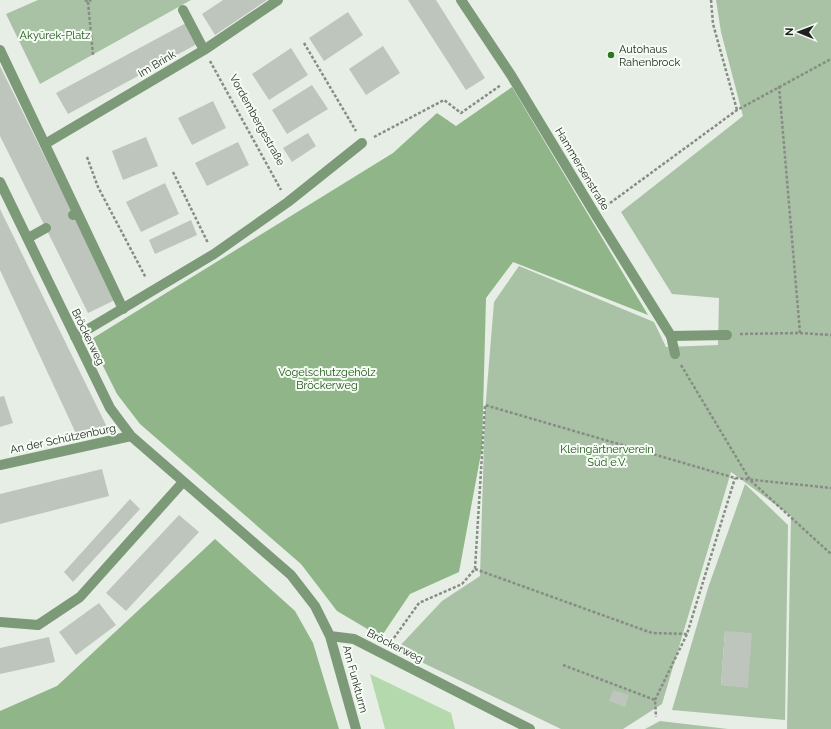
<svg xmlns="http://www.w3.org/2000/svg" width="831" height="729" font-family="Raleway,sans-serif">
<rect width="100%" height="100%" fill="#e7eee5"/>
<path fill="#a9c2a5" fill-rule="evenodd" d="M38 0H191L40 84 6 14Z
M716 0H831V729H787L791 516 731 472 662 704 623 729H561L396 650 442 601 480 576 485 412 494 302 519 266 654 322 666 347 718 345 719 298 672 294 621 212 743 116 721 32Z
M745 484 788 525 785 720 672 710 708 588ZM725 631 748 687 721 685Z
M660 721 728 729H645Z"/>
<path fill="#8fb589" d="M512 87 648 315 513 262 486 298 482 448 459 572 410 594 381 637 337 611 301 564 140 424 117 394 90 340 393 153 437 113 456 126Z
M215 539 295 611 313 643 339 729H0V711L57 686Z"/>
<path fill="#b3d9ac" d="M370 674 451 713 455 729H385Z"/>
<path fill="#bdc5bc" d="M223 0H267L215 35 202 14Z
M408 0H436L485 78 466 90Z
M348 12 363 35 324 61 309 38Z
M186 23 197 44 68 114 56 93Z
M383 46 400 73 366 95 349 69Z
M291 48 308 75 269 100 252 74Z
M0 66 115 300 88 313 0 136Z
M312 85 328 109 287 134 272 110Z
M213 101 226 128 192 145 178 118Z
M308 133 316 146 292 162 283 148Z
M146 137 158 166 123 180 112 151Z
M238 142 249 165 207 186 195 163Z
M165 183 179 214 141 232 126 202Z
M0 209 107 427 79 440 0 270Z
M191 220 197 235 155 254 149 240Z
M4 396 13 423 0 427V397Z
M102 469 109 496 0 524V494Z
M130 499 140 509 73 582 64 572Z
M179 515 199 532 126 611 106 593Z
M99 603 116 625 76 655 59 632Z
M725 631 752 633 748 688 721 685Z
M49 637 55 662 0 674V648Z
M613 690 629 695 625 707 609 701Z"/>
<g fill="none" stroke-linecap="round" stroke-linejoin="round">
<path stroke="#878c85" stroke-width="2.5" stroke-dasharray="3 2" stroke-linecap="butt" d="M85 0 88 2 91 0
M711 0 713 24 737 110
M88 2 93 55
M304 43 356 131
M210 61 281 190
M779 86 800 333
M374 137 444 100 461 113 501 85
M87 157 98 187 146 278
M173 172 208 243
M606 206 737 110 831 59
M740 334 800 333 831 335
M681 365 750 480 831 554
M475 569 652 633 687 634
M391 642 419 603 462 584 475 569 485 405 735 478 831 488
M563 665 655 700 656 717
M655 700 687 634 735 478"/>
<path stroke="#7c9a77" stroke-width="10" d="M183 10 204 50
M0 50 77 212 73 215
M45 144 204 50 278 0
M77 212 123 309
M28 238 46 228
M671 336 727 335"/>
<path stroke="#7c9a77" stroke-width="10" d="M461 0 511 75 595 214 671 336 675 354
M0 182 110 408 131 436 291 575 315 606 330 636 356 729
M75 337 214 254 288 202 362 143
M0 465 131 436
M0 622 38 625 80 597 183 482
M330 636 354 639 530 729"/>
</g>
<circle fill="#2c781f" stroke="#f4fcf3" stroke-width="1.5" cx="611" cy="55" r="4"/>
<g text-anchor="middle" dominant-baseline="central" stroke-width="4" stroke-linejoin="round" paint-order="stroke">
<g font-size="11" fill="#215319" stroke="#f4fcf3">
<text x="55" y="35">Akyürek-Platz</text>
<text x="327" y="372">Vogelschutzgehölz<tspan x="327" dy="13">Bröckerweg</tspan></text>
<text x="607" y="449">Kleingärtnerverein<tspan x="607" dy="13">Süd e.V.</tspan></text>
</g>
<g font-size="11" fill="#1f221e" stroke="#f4fcf3" text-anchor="start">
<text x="619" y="49">Autohaus<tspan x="619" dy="13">Rahenbrock</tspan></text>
</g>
<g font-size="11" fill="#1f221e" stroke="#f4fcf3">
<text transform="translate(157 64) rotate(-31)">Im Brink</text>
<text transform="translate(257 120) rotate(61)">Vordembergestraße</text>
<text transform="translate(582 169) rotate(59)">Hammersenstraße</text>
<text transform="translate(88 337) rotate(64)">Bröckerweg</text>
<text transform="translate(63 439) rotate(-12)">An der Schützenburg</text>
<text transform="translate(395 646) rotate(27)">Bröckerweg</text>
<text transform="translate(355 679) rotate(75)">Am Funkturm</text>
</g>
</g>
<g transform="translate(799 32) rotate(271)" stroke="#f4fcf3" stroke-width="3" paint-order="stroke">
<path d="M0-3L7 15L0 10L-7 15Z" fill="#1f221e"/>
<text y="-6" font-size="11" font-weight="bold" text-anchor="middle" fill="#1f221e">N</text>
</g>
</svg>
